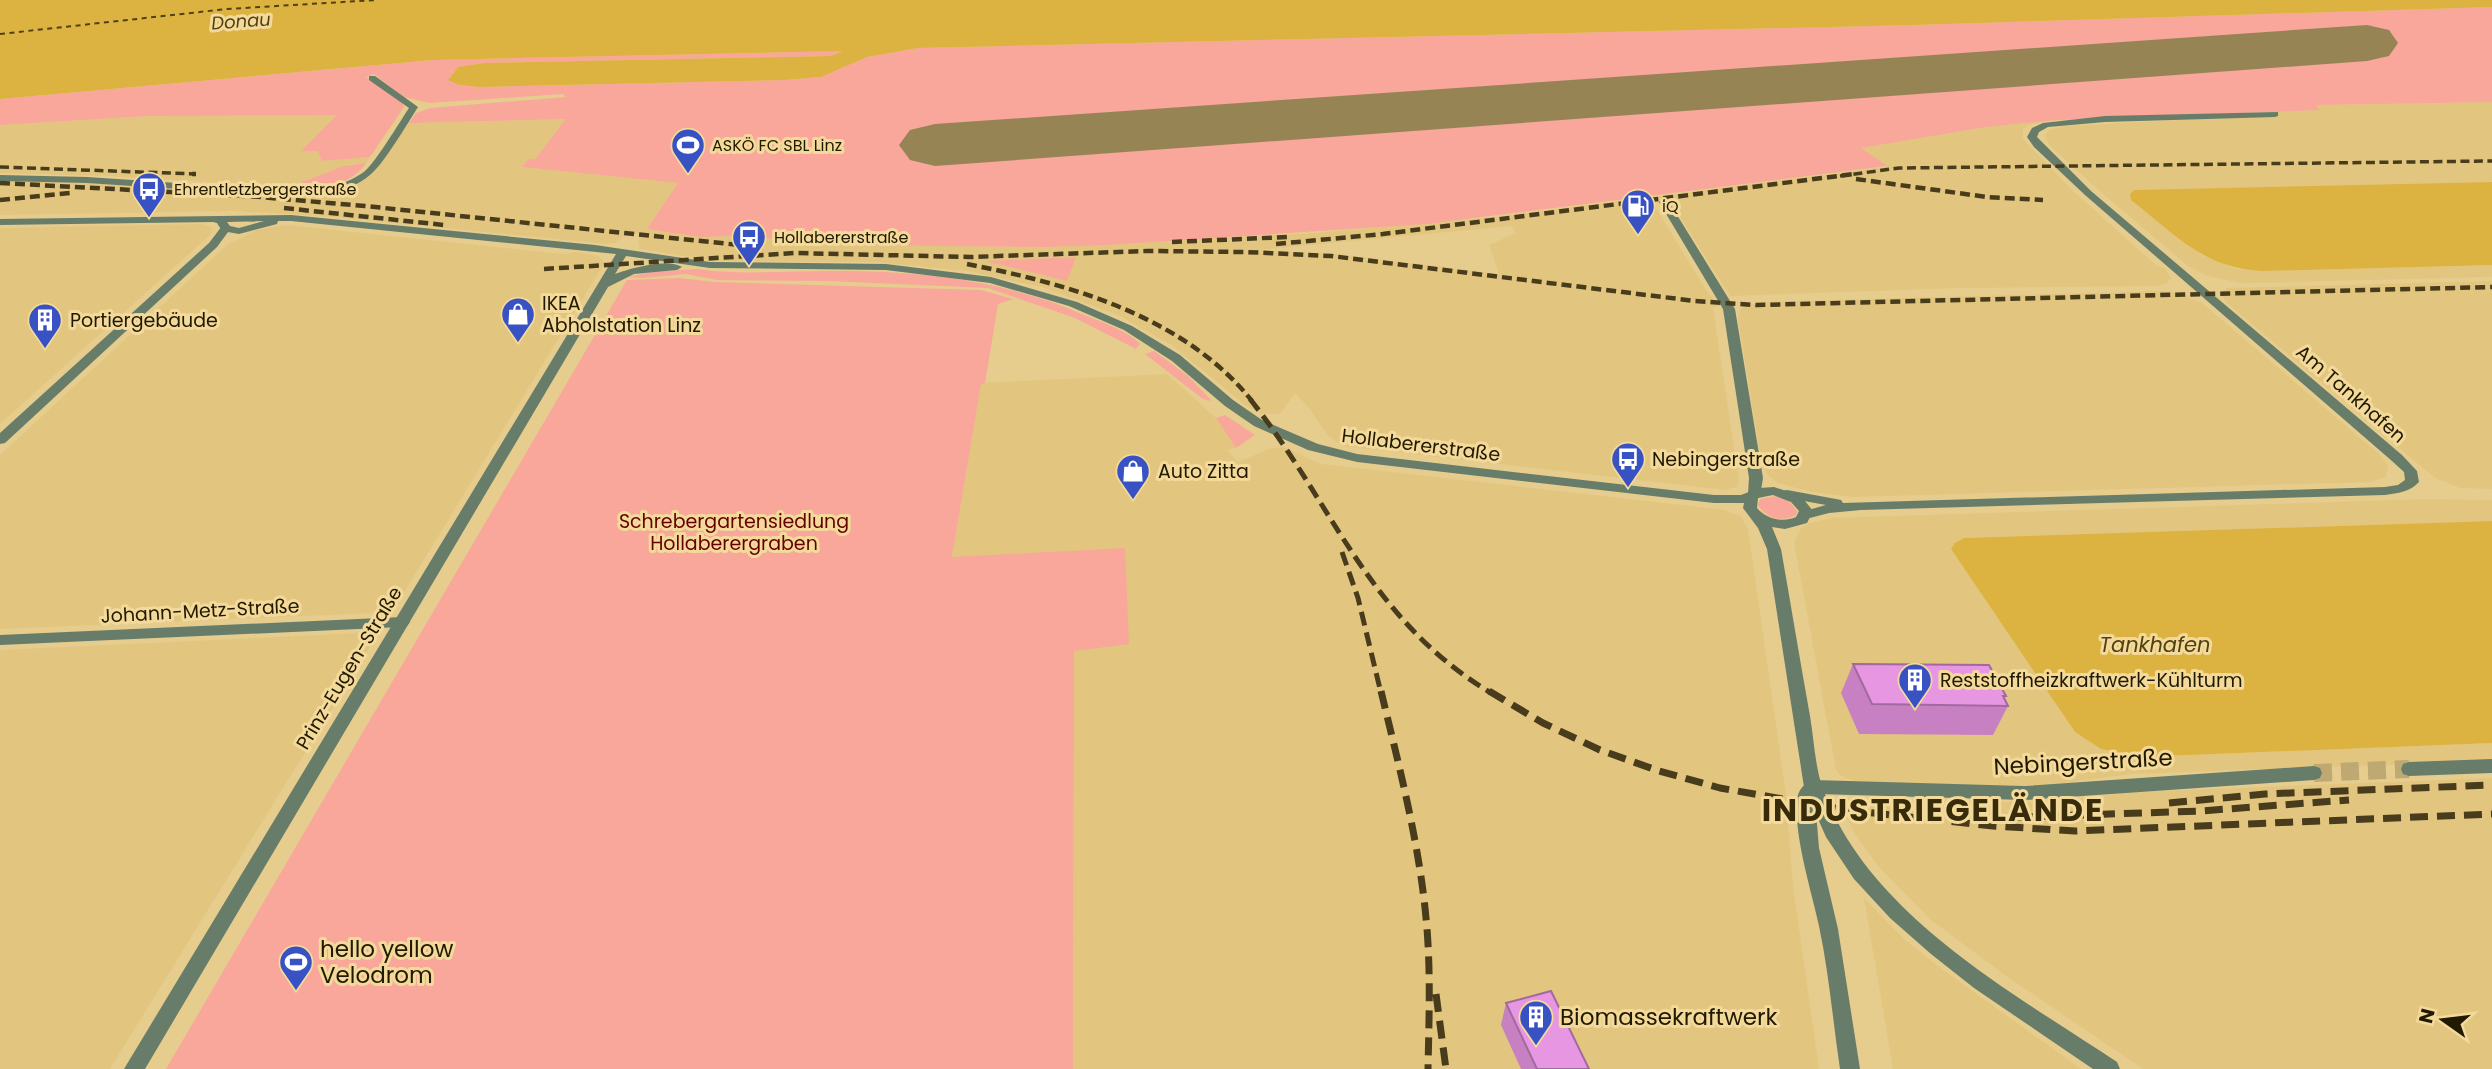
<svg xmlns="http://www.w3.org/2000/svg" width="2492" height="1069" font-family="Poppins,sans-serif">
<rect width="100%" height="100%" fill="#e6cd8e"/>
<path fill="#e2c67f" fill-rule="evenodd" d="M2492 102V182L2135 190 2202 255 2236 269 2263 271 2492 265V277L2241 283 2207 276 2188 266 2102 193 2049 145 2045 136 2049 130 2065 126 2277 115 2271 111 2319 110 2313 105Z
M338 115 302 150 318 151 322 161 370 157 366 163 351 164 289 187 109 176 0 173V125L149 116Z
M567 119 535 159H529L523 167 679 183 647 229 700 237 741 236 852 245 1044 247 1315 233 1495 217 1886 167 1860 148 1986 127 2057 120 2028 125 2023 129V139L2073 191 2157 266 2165 268 2171 278 2166 284 2155 286 1961 288 1730 296 1670 201 1653 203 1706 290 1720 307H1713L1739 481 1737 487 1725 490 1343 446 1328 436 1309 408 1295 393 1280 414H1261L1245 405 1173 346 1120 316 1042 287 968 271 876 262 716 261 640 249 638 242 642 234 627 233 615 243 606 244 313 215 231 211 0 215V181L90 183 293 197 322 194 354 186 372 174 409 123ZM1511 226 1516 233 1489 245 1499 274 1337 254 1257 250ZM1075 257 1067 281 989 261Z
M203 224 211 227 212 233 0 424V228Z
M286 225 563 254 575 252 598 256 605 262 400 599 387 610 373 613 0 629V455L227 245 257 230Z
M2492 281V489L2460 488 2435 478 2227 303 2221 294 2227 288Z
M2163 291 2181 294 2202 303 2379 454 2388 466 2386 477 2370 482 1852 497 1812 492 1777 483 1768 475 1762 465 1738 319 1740 310 1745 306 1763 302Z
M1167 374 1216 418 1236 448 1227 450 1238 462 1269 449 1284 447 1321 464 1725 510 1741 517 1748 529 1786 795 1793 886 1819 1069H1073L1074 651 952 557 981 383Z
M2427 499 2492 500V521L1964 538 1951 549 2075 732 2101 749 2139 757 2492 743V761L2132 774 2041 786 1855 782 1840 775 1836 770 1794 543 1801 528 1810 523 1832 518Z
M359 633 369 634 374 637 373 642 110 1069H0V650Z
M2492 778V1069H2143L2006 976 1931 920 1877 865 1854 832 1840 805 1844 799H1851L2042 803 2133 792Z
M1864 898 1903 938 1939 967 2081 1069H1893Z"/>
<path fill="#f8a79a" d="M2492 7V102L2315 105 2320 110 2057 120 1986 127 1861 148 1887 166 1426 224 1107 245 1044 247 852 245 741 236 700 237 647 229 678 183 522 167 529 159H535L566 119 409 123 416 113 430 108 566 97 563 94 430 103 404 97 374 74 366 77 402 101 404 107 370 157 322 161 318 151H301L337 115 149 116 0 125V99L433 60 843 51 831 56 484 63 458 67 449 78 460 85 479 87 785 80 821 77 867 57 918 48 1914 25Z
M366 163C348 189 317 189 289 187L344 166Z
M1076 257 1067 281 985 261Z
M697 269C744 276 792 270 840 271 923 271 1008 281 1084 315 1102 322 1128 331 1140 344L1136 349 1075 318 988 288 828 281 717 280 686 274 642 278 628 277 652 272Z
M679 278 714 282 981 290 1013 299 998 304 985 383 981 384 952 557 1125 548 1129 644 1074 651 1073 1069H166L627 280Z
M1154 351 1188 376 1212 401 1203 399 1145 354Z
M1225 415 1255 435 1236 448 1216 418Z
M1777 496 1788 500 1797 511 1796 515C1782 523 1766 518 1758 505L1760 499Z"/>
<path fill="#dcb341" d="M0 0H2492V7L1914 25 918 48 867 57 821 77 785 80 479 87 460 85 448 80 458 67 484 63 831 56 843 51 433 60 0 99Z
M2492 182V265L2263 271C2204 269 2175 234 2131 200L2130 194 2134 190Z
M2492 521V743L2139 757 2101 749 2075 732 1951 549 1955 543 1964 538Z"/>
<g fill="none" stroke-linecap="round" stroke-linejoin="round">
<path stroke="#514112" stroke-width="2" stroke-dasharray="5 4.5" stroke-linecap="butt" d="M0 34 227 9 376 0"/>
<path fill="#978455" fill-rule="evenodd" d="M2367 25 2389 30 2398 43 2389 56 2367 61 935 166 910 160 899 145 910 130 935 124Z"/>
<path stroke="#bfa972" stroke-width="18" stroke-dasharray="18 9" stroke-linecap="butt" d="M2314 773 2409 769"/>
<path fill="#677d6a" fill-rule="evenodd" d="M369 76H375L418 107C408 123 383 165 370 175 350 192 322 195 297 197L87 183 0 181V175L87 177 297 191C320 189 346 186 365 171 377 160 399 123 409 108L369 80Z
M2278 112V116L2275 117 2105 122 2048 127 2039 132 2037 137 2091 191 2402 455 2417 471 2419 482C2410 492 2398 493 2385 495L1861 510 1829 513 1806 519 1801 518 1799 515 1801 512 1826 505 1782 497 1780 494 1782 491 1787 490 1836 499 1841 500 1843 503 2385 487 2398 485 2405 480 2404 472 2392 461 2085 195 2034 147 2027 137 2032 128 2043 123 2105 116Z
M1661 200 1669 202 1735 309 1763 478 1760 497 1755 498 1748 494 1749 478 1723 309 1659 202Z
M226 225 231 228 217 247 5 443 0 444V433L209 243 222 226Z
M402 617 407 618 410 622 407 626 402 627 0 645V635Z
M2492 759V773L2409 776 2403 774 2401 769 2403 764 2409 762Z
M2314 766 2320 768 2322 773 2320 778 2314 780 2025 800 1817 794 1815 800 1819 848 1838 929 1860 1069H1840C1833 1022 1829 973 1819 926 1811 889 1794 837 1797 800 1798 790 1804 783 1813 780L2025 786Z"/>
<path fill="#677d6a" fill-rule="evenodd" d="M291 215 595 245 710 262 886 264 991 277 1077 302 1132 326 1180 355 1233 400 1262 420 1318 444 1357 454 1714 495H1741L1759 488 1774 487 1801 496 1813 511 1807 523 1785 529 1772 527 1781 549C1791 605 1800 661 1810 716 1814 740 1815 767 1823 789 1868 914 2012 992 2117 1062L2120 1069H2093L1974 988 1931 954 1890 918 1854 879 1826 837 1804 787 1767 549 1758 528 1743 508 1744 503H1714L1357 462 1308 450 1254 426 1225 406 1172 361 1124 330 1069 306 990 283 886 270 710 268 626 256 615 274C630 268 669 258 682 267L677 270 634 274 608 287 145 1069H124L616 254 291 221H278L277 224 239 234 222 231 217 223 213 222 0 225V219ZM264 221 239 228 230 226 227 222ZM1773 495 1791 502 1799 511 1796 517C1783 523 1766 519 1757 508L1758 498Z"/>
<path stroke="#483c1c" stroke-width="3.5" stroke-dasharray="9 4.5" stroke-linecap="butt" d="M0 167 196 174
M1840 176 1899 168 2492 161"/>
<path stroke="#483c1c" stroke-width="4.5" stroke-dasharray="10 5" stroke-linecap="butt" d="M192 174H196
M1856 179 1987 197 2043 200
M0 183 245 196
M236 195 365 206 749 246
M0 200 70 193
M284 208 444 225
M1172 242 1288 237
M1276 244 1383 234 1854 174
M967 264C1069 284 1184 316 1252 401
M544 269 795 253 970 257 1147 251 1245 252 1331 256 1695 301 1756 305 2492 287"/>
<path stroke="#483c1c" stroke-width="5" stroke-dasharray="14 7" stroke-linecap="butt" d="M1250 399C1334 505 1368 619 1491 693
M1342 552 1358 598 1381 693"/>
<path stroke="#483c1c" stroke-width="7" stroke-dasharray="18 9" stroke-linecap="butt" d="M1381 691C1399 766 1419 842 1426 918 1431 968 1429 1019 1428 1069
M1489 691 1543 723 1600 750 1659 771 1720 788 1846 810 1993 826 2075 831 2492 814
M2169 803 2265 794 2492 785
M1989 818 2200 811 2349 800
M1436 994 1446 1069"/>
</g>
<path fill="#c781c2" d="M1853 664 2006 696 2004 699 2008 706 1993 735 1859 734 1841 693Z
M1506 1003 1589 1069H1521L1501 1025Z"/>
<path fill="#e796e2" stroke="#a2699e" stroke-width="2" d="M1853 664 1989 665 2006 696H2003L2008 706 1872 704Z
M1551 991 1589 1069H1537L1506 1003Z"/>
<defs>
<g id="stadium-pin" transform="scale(1.75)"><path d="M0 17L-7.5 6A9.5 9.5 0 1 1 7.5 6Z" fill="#3851c3" stroke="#f3da9b"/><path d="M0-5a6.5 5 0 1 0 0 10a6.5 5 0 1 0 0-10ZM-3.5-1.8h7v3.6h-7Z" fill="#fff"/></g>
<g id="bus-pin" transform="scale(1.75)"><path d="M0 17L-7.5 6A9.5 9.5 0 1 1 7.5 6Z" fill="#3851c3" stroke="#f3da9b"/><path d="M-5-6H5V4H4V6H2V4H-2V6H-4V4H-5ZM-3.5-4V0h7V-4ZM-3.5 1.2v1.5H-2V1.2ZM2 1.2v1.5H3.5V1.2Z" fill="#fff"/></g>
<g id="fuel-pin" transform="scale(1.75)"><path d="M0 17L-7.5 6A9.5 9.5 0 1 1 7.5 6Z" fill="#3851c3" stroke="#f3da9b"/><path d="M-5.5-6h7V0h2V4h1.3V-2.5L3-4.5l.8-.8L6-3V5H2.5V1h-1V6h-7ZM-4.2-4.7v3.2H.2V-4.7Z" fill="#fff"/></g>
<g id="shop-pin" transform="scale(1.75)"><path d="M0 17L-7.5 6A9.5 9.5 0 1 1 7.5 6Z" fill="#3851c3" stroke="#f3da9b"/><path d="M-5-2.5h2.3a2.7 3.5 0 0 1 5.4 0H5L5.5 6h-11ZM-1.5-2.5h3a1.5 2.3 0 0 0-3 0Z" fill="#fff"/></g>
<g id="building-pin" transform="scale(1.75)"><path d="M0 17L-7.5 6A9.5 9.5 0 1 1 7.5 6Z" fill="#3851c3" stroke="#f3da9b"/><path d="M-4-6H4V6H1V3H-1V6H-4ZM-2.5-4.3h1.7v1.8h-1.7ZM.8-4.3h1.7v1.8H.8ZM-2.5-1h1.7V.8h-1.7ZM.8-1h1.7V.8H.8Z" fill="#fff"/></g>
</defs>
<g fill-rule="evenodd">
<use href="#stadium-pin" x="688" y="145"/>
<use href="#bus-pin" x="149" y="189"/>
<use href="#fuel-pin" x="1638" y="206"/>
<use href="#bus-pin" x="749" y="237"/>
<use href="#shop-pin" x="518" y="314"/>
<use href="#building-pin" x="45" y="320"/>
<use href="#bus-pin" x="1628" y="459"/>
<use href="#shop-pin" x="1133" y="471"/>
<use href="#building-pin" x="1915" y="680"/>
<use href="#stadium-pin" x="296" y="962"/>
<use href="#building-pin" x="1536" y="1017"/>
</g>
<g text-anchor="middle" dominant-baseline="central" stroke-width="6" stroke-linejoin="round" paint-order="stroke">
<g font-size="16" fill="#221901" stroke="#f3da9b" text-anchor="start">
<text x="712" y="145">ASKÖ FC SBL Linz</text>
<text x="174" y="189">Ehrentletzbergerstraße</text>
<text x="1662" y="206">iQ</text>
<text x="774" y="237">Hollabererstraße</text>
</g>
<g font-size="18" font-style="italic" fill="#514112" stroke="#f3da9b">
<text transform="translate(241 21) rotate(-4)">Donau</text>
</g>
<g font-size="19" fill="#221901" stroke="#f3da9b" text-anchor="start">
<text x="542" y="303">IKEA<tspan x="542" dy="22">Abholstation Linz</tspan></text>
<text x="70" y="320">Portiergebäude</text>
<text x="1652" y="459">Nebingerstraße</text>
<text x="1158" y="471">Auto Zitta</text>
<text x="1940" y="680">Reststoffheizkraftwerk-Kühlturm</text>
</g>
<g font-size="19" fill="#221901" stroke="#f3da9b">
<text transform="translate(2351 394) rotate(41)">Am Tankhafen</text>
<text transform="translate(1421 445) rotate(7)">Hollabererstraße</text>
<text transform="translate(200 611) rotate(-3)">Johann-Metz-Straße</text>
<text transform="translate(349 668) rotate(-59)">Prinz-Eugen-Straße</text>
</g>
<g font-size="19" fill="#650000" stroke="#f3da9b">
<text x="734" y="521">Schrebergartensiedlung<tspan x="734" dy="22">Hollaberergraben</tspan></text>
</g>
<g font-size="21" font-style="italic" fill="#514112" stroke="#f3da9b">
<text x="2155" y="644">Tankhafen</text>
</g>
<g font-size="23" fill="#221901" stroke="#f3da9b">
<text transform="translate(2083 762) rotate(-3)">Nebingerstraße</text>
</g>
<g font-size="23" fill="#221901" stroke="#f3da9b" text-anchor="start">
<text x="320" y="949">hello yellow<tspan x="320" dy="26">Velodrom</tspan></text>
<text x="1560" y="1017">Biomassekraftwerk</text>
</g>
<g font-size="32" font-weight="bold" letter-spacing="2" fill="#372b0a" stroke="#f3da9b">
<text x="1933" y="809">INDUSTRIEGELÄNDE</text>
</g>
</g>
<g transform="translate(2443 1020) rotate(284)" stroke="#f3da9b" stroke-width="5" paint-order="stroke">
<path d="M0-5L12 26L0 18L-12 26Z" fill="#221901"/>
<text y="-10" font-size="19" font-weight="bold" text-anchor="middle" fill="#221901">N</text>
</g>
</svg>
